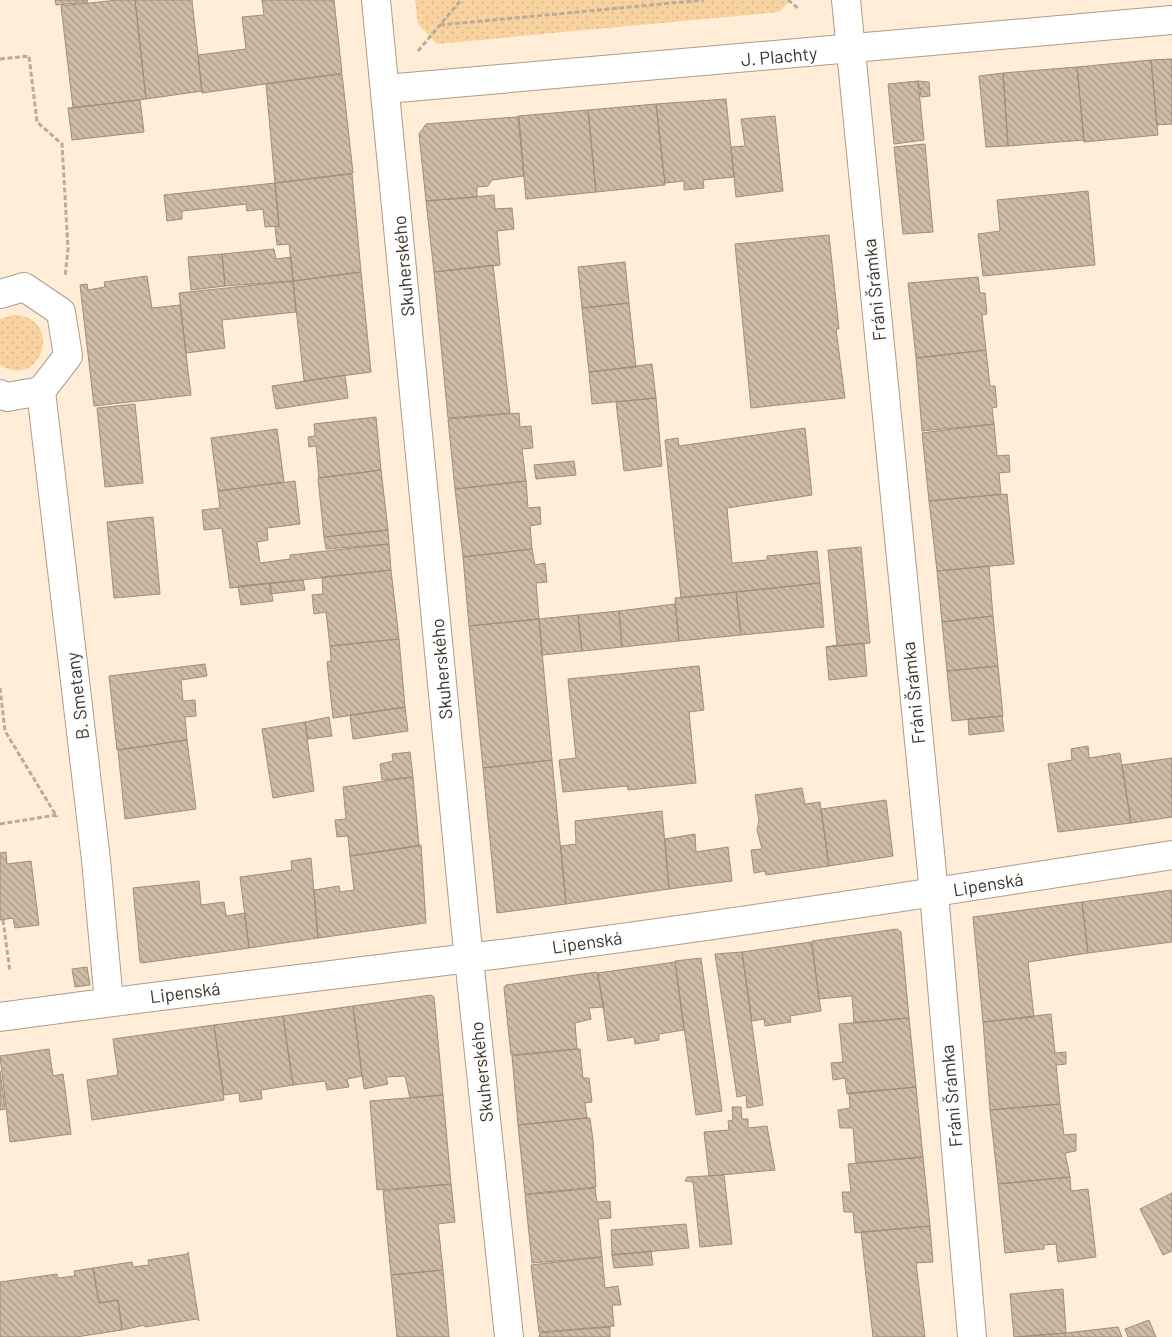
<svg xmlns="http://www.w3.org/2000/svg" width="1172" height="1337" font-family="Barlow,sans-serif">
<defs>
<pattern id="green-dots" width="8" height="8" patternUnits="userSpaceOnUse" patternTransform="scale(1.25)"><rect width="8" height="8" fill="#f8d29f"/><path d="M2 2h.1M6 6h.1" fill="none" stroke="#d6b589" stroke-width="1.8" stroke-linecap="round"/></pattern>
<pattern id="building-back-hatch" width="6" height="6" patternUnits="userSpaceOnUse" patternTransform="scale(1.25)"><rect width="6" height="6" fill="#cdbca6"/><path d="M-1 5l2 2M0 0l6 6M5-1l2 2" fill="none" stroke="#a89a87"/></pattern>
</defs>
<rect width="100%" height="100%" fill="#ffedd7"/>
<path fill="url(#green-dots)" d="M415 0H791L779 12 437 44 418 24Z
M13 315C65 316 42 391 0 365V319Z"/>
<path fill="url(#building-back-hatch)" stroke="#9e8e7a" d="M55 0H87L88 2 56 5Z
M118 0H135L146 99 73 108 61 6Z
M135 0H192L202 91 146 99Z
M262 0H334L342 73 202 93 198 55 246 49 242 17 264 15Z
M1172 59V124L1157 125 1151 60Z
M1151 60 1158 135 1084 142 1077 67Z
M1077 67 1084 140 1008 146 1003 73Z
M1003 73 1008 146 986 147 979 76Z
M342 74 353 173 275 183 266 84Z
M918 81 924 140 894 144 888 84Z
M918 81 929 82 930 96 921 97 920 89 923 88 920 89Z
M726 99 734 177 703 180 704 188 684 190V181L665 183 656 104Z
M140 100 144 132 72 140 68 108Z
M656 104 665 185 596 192 588 110Z
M588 110 596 192 526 199 518 116Z
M775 116 783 191 736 197 731 147 745 146 741 119Z
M516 117H519L524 176 492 180 488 186 477 187V197L426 201 419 134 426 124Z
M925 144 933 232 903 234 894 147Z
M352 174 361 272 293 281 289 244 277 245 275 227 279 226 275 183Z
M275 183 279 226 265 227 263 209 247 211 246 204 182 211V219L167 221 164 195Z
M1088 191 1095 265 983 276 978 234 1000 231 997 200Z
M494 195 495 209 512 208 514 229 497 231 500 265 434 272 426 201Z
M829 235 839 329H836L845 398 751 408 735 244Z
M274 249 276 259 291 257 293 281 225 286 222 254Z
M222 254 225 286 191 290 188 257Z
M625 262 629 303 582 308 578 267Z
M493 265 510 413 448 418 434 272Z
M361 272 371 372 304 381 293 281Z
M147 276 152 308 180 305 191 395 94 406 80 285 87 284 88 290 105 287 104 282Z
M978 277 980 293H985L987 314 982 315 986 350 916 358 908 283Z
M293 281 296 312 222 320 225 348 186 353 179 293Z
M629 303 636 367 589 372 582 308Z
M986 350 990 386H995L997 407 992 408 994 424 922 431 916 358Z
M652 364 656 398 592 404 589 372Z
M345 375 348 398 276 409 272 386Z
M656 398 662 466 624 471 616 402Z
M135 404 143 483 105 487 97 408Z
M519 413 520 427 531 426 533 448 522 449 526 481 455 489 448 419Z
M376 417 381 470 319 478 316 446 309 447 308 437 315 436 314 424Z
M994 424 997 456 1009 455 1010 472 999 473 1001 494 929 501 922 433Z
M805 428 812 495 727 508 732 563 767 560V556L817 551 820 583 681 598 665 440 678 438 679 446Z
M277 429 284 482 218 491 211 438Z
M574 461 576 475 536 479 534 465Z
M381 470 388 530 324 537 318 478Z
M295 481 300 524 267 528 268 540 257 542 260 563 290 559V555L389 544 391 570 230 588 222 528 204 530 202 510 220 508 218 491Z
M526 481 528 508 540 507 541 524 530 526 532 549 463 557 455 489Z
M1007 494 1014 564 937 571 929 501Z
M153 517 160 594 114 598 107 522Z
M388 530 389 544 326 549 324 537Z
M861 547 870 643 826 647 837 645 828 550Z
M532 549 535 565 545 563 547 582 536 583 539 619 469 626 463 557Z
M989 566 993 616 942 622 937 571Z
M391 570 399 639 330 646 326 612 314 614 312 595 323 594 322 577Z
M303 580 305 590 270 594V583Z
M270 583 273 601 241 605 238 586Z
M820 583 824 627 741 635 736 592Z
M736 592 741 635 679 641 675 598Z
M675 604 679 641 622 647 619 611Z
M619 611 622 647 582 651 578 615Z
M578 615 582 651 542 655 539 619Z
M993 616 998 666 947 671 942 622Z
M539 619 552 760 483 768 469 626Z
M399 639 405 707 333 718 327 662 331 661 330 646Z
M864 643 867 676 829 680 826 647Z
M205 664 207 676 181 680 183 701 195 700 196 716 185 717 187 740 117 750 109 676Z
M699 666 704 710 689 712 696 783 628 790 627 786 563 792 559 760 576 758 568 679Z
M998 666 1003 716 952 721 947 671Z
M405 707 408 731 353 739 350 715Z
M1002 716 1004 731 969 735 968 719Z
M329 717 332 736 308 739 305 722Z
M305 722 314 791 273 798 262 729Z
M187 740 196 809 125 819 118 750Z
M1088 746 1089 758 1120 753 1131 823 1058 832 1048 764 1072 760 1071 749Z
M410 752 413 777 382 780 380 764 393 761 392 754Z
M1172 758V817L1131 823 1122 765Z
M552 760 566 904 497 913 483 768Z
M413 777 419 846 350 856 348 836 337 837 335 820 346 819 343 787Z
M802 788 805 804 820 802 829 866 766 875 765 871 754 873 751 850 762 849 757 830 759 821 755 795Z
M886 800 893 856 829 866 821 809Z
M662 811 669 889 566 904 561 846 576 844 575 821Z
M695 834 696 852 728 847 732 881 669 889 665 839Z
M421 845 426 923 318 938 314 890 339 886 340 892 354 890 350 856Z
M6 852 7 864 31 861 39 925 15 928 13 918 0 920V853Z
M311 858 318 938 249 948 240 877 292 870 291 861Z
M199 881 201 905 224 902 226 916 245 913 249 948 142 963 140 962 133 888Z
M1172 890V942L1088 953 1082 902Z
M1082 902 1088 953 1028 962 1034 1017 983 1022 973 917Z
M897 929 901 932 909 1018 854 1023 852 996 819 999 812 941Z
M811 942 821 1011 790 1016 791 1022 765 1026 764 1019 752 1021 742 952Z
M742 952 763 1105 747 1108 746 1095 737 1097 715 954Z
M701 958 722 1111 696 1115 675 961Z
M675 962 684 1030 659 1034V1040L635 1044 634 1037 608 1041 598 973Z
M87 967 90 985 75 987 72 969Z
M597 972 604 1007 589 1008 591 1019 575 1023 577 1049 511 1055 504 988 506 985Z
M431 995 434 997 443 1095 410 1098 405 1076 386 1077 388 1084 364 1089 353 1006Z
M353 1006 362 1076 347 1079 349 1087 327 1090 325 1081 293 1085 283 1016Z
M1051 1014 1055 1053 1066 1052V1064L1056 1065 1060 1104 990 1110 983 1022Z
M283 1016 293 1085 261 1090 262 1099 240 1102 239 1093 224 1095 214 1025Z
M909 1018 916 1087 847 1094 845 1078 833 1080 831 1063 843 1062 839 1024Z
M214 1025 224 1100 92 1120 87 1080 118 1075 113 1039Z
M49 1049 53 1076 63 1074 71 1134 10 1142 0 1056Z
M577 1049H580L583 1078H589L592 1102 585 1103 587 1118 518 1125 512 1056Z
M0 1071 5 1109 0 1110Z
M916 1087 923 1157 856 1163 853 1128H840L838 1110 850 1108 849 1093Z
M443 1095 451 1184 377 1190 370 1101Z
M1060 1104 1064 1135 1076 1134V1151L1065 1153 1070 1177 998 1184 990 1110Z
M732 1107H741L742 1119H748V1128L767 1126 775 1170 709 1176 704 1132 729 1130 728 1121 733 1120Z
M587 1118H590L593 1140 596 1187 525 1194 518 1125Z
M923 1157 930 1226 855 1233 853 1212H844L842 1192H851L848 1164Z
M724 1175 732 1244 700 1247 693 1182 685 1181 687 1177Z
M1070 1177 1071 1191 1088 1189 1096 1257 1058 1262 1056 1244 1044 1245V1249L1005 1253 998 1184Z
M451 1184 455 1222 438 1224 443 1270 391 1275 383 1191Z
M595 1188 597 1202 610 1201 611 1218 598 1219 602 1257 532 1263 525 1195Z
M1172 1193V1251L1163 1255 1140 1209Z
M686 1224 689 1248 612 1255 611 1230Z
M930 1226 933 1262 916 1263 925 1337H873L861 1232Z
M651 1251 653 1265 614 1268 612 1255Z
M188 1252 199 1321 197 1319 145 1327V1325L122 1330 118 1300 99 1303 93 1268 132 1262 133 1267 149 1265 148 1260 188 1254Z
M602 1257 605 1288 618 1286 621 1305H612L614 1326 539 1332 531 1265Z
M93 1268 99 1303 118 1300 122 1330 76 1337H0V1282L57 1274 58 1278 75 1276 74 1271Z
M443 1270 449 1337H397L391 1275Z
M1063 1289 1066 1333 1014 1337 1010 1294Z
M1149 1320 1156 1337H1128L1125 1329Z
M610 1327V1337H539L540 1333Z
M1118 1327 1122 1337H1017L1066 1333Z"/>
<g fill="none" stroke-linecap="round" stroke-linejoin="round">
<g stroke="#ad9d88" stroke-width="30">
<path id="minor" d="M376 0 465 921 509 1337
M846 0 934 893 972 1337
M386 89 1172 20
M0 294 24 287 61 312 68 356 41 391 7 397 0 394
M41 391 96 860 109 1002
M0 1017C167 994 334 975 501 954 726 925 949 890 1172 855"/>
</g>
<path stroke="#baac9b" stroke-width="3" stroke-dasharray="5 2.5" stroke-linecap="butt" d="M788 0 798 8
M440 25 704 0
M418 51 461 0
M0 59 29 56 37 122 62 144 68 249 65 277
M0 688 5 731 57 817
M0 824 56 815
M3 920 10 972"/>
<use href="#minor" stroke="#fff" stroke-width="28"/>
</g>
<g text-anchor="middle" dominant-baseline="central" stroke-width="4" stroke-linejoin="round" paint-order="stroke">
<g font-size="18" fill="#3b352c" stroke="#fdfdfd">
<text transform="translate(779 56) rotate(-5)">J. Plachty</text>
<text transform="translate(403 266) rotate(-95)">Skuherského</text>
<text transform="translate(874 290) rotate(-96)">Fráni Šrámka</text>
<text transform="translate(441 669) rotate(-95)">Skuherského</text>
<text transform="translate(913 693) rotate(-96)">Fráni Šrámka</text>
<text transform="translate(77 696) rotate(-97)">B. Smetany</text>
<text transform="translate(988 884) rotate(-9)">Lipenská</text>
<text transform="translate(587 942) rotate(-8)">Lipenská</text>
<text transform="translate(185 992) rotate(-7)">Lipenská</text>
<text transform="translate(481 1072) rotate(-96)">Skuherského</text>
<text transform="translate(951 1096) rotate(-95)">Fráni Šrámka</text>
</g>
</g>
</svg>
